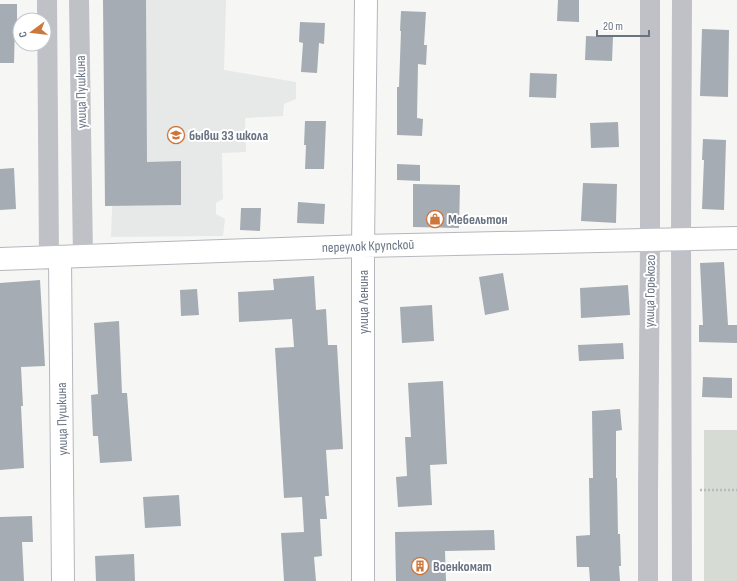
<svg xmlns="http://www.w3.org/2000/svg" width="737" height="581" font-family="'Sofia Sans Condensed',sans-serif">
<rect width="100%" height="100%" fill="#f6f7f4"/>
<path fill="#e7e8e8" d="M112 0H226L224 70 296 82V99L284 104 283 116 245 118 246 152 222 153 223 199 216 203V214L225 219 223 236 111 237 114 158Z"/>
<path fill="#d6dbd4" d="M737 430V581H704V430Z"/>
<path fill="#a6acb3" d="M103 0H146L147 162 181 161V205L105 206Z
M558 0H579V22L557 21Z
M0 4H17V23H15L14 63H0Z
M401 11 426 12 424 45H427L426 65 418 64 417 118 423 119 422 136 397 135V87H399L401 31H400Z
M300 22 325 23 324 44 319 43 317 73 301 72 303 43 299 42Z
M702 29 729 30 728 97 700 96Z
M586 36 613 37 612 61 585 60Z
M530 73 557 74 556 98 529 97Z
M305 121H326L324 169H305L306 145H304Z
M618 122 619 147 591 148 590 123Z
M703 139 726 140 724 210 702 209 704 160H702Z
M397 164 420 165V181L397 180Z
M14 168 16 209 0 210V169Z
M583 183 617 184 616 223 581 221Z
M413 184 460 185 459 228 413 227Z
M298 202 325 204 324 224 297 223Z
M241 208H261L260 231 240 230Z
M724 262 728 325H737V343L699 342V325H703L700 263Z
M503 273 509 310 485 315 479 277Z
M314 276 316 310 326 309 328 345H337L343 449 326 450 329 496H325L327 519H320L322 556 314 557 316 581H284L281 533 304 532 302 497 284 498 275 348 294 347 292 319 239 322 238 292 274 290 273 279Z
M40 280 45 366 21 367 23 406H21L24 468 0 470V283Z
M628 285 630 315 581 318 580 288Z
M197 289 199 315 181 316 180 290Z
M432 305 434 341 402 343 400 307Z
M119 321 122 393H127L132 461 100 463 98 436H93L91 395 98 394 94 323Z
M623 343 624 359 579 361 578 345Z
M703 377 732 378V398L702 397Z
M443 381 447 464 430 465 432 505 398 507 396 477 407 476 405 437H411L408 383Z
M620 409 622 430 616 431V478H617L618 534H620L621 566H619L620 581H590L589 567H577L576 536 590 535 589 478H593L592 411Z
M179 495 181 526 145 528 143 497Z
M32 516 33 542H22L24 581H0V517Z
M494 530 495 550 445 551 446 581H396L395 532Z
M134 554 135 581H96L95 556Z"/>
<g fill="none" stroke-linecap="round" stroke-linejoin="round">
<g stroke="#b4b7bc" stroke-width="24">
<path id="secondary" d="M60 258 63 581
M0 259 363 246 737 238
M363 581V246L366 0"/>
</g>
<path stroke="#b9bbbe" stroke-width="2.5" stroke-dasharray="2 2" stroke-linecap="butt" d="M700 490H737"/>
<path stroke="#bfc1c6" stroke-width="20" d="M47 0 49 258
M79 0 83 256
M682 0 681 239 682 581
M648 581V491L650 240V0"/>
<use href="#secondary" stroke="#fff" stroke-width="22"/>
</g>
<defs>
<g id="school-ring" transform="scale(0.9)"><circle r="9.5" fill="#fff" stroke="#ce773d" stroke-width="1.5"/><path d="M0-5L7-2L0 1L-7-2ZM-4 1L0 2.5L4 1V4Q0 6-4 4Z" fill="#ce773d"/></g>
<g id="shop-ring" transform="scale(0.9)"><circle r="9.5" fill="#fff" stroke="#ce773d" stroke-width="1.5"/><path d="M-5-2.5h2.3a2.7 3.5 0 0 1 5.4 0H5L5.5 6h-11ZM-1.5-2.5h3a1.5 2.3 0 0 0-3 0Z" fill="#ce773d"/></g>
<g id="building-ring" transform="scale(0.9)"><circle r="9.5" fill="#fff" stroke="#ce773d" stroke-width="1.5"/><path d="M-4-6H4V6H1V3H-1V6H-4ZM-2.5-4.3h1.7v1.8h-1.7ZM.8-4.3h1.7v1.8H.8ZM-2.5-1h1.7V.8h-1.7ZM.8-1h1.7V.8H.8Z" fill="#ce773d"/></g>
</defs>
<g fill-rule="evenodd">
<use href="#school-ring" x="176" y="135"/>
<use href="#shop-ring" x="435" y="219"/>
<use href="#building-ring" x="420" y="566"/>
</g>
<g text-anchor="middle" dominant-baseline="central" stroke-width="4" stroke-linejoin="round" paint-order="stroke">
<g font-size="14" fill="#6a7382" stroke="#fff">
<text transform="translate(81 92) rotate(-91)">улица Пушкина</text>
<text transform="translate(368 246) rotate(-2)">переулок Крупской</text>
<text transform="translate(650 291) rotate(-89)">улица Горького</text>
<text transform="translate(363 302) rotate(-90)">улица Ленина</text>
<text transform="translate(62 419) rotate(-91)">улица Пушкина</text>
</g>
<g font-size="14" font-weight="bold" fill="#6a7382" stroke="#fff" text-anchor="start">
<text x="189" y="135">бывш 33 школа</text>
<text x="448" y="219">Мебельтон</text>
<text x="433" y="566">Военкомат</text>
</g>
</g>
<g transform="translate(32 32) rotate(255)"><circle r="19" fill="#ffffff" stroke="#c3c7cd"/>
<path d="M0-3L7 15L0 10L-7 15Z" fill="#ce773d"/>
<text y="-6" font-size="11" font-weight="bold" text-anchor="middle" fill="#6a7382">С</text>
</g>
<path d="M597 30v6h52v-6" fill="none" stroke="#6a7382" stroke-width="2"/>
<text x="603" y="30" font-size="12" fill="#6a7382" stroke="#ffffff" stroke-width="3" paint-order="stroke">20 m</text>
</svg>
